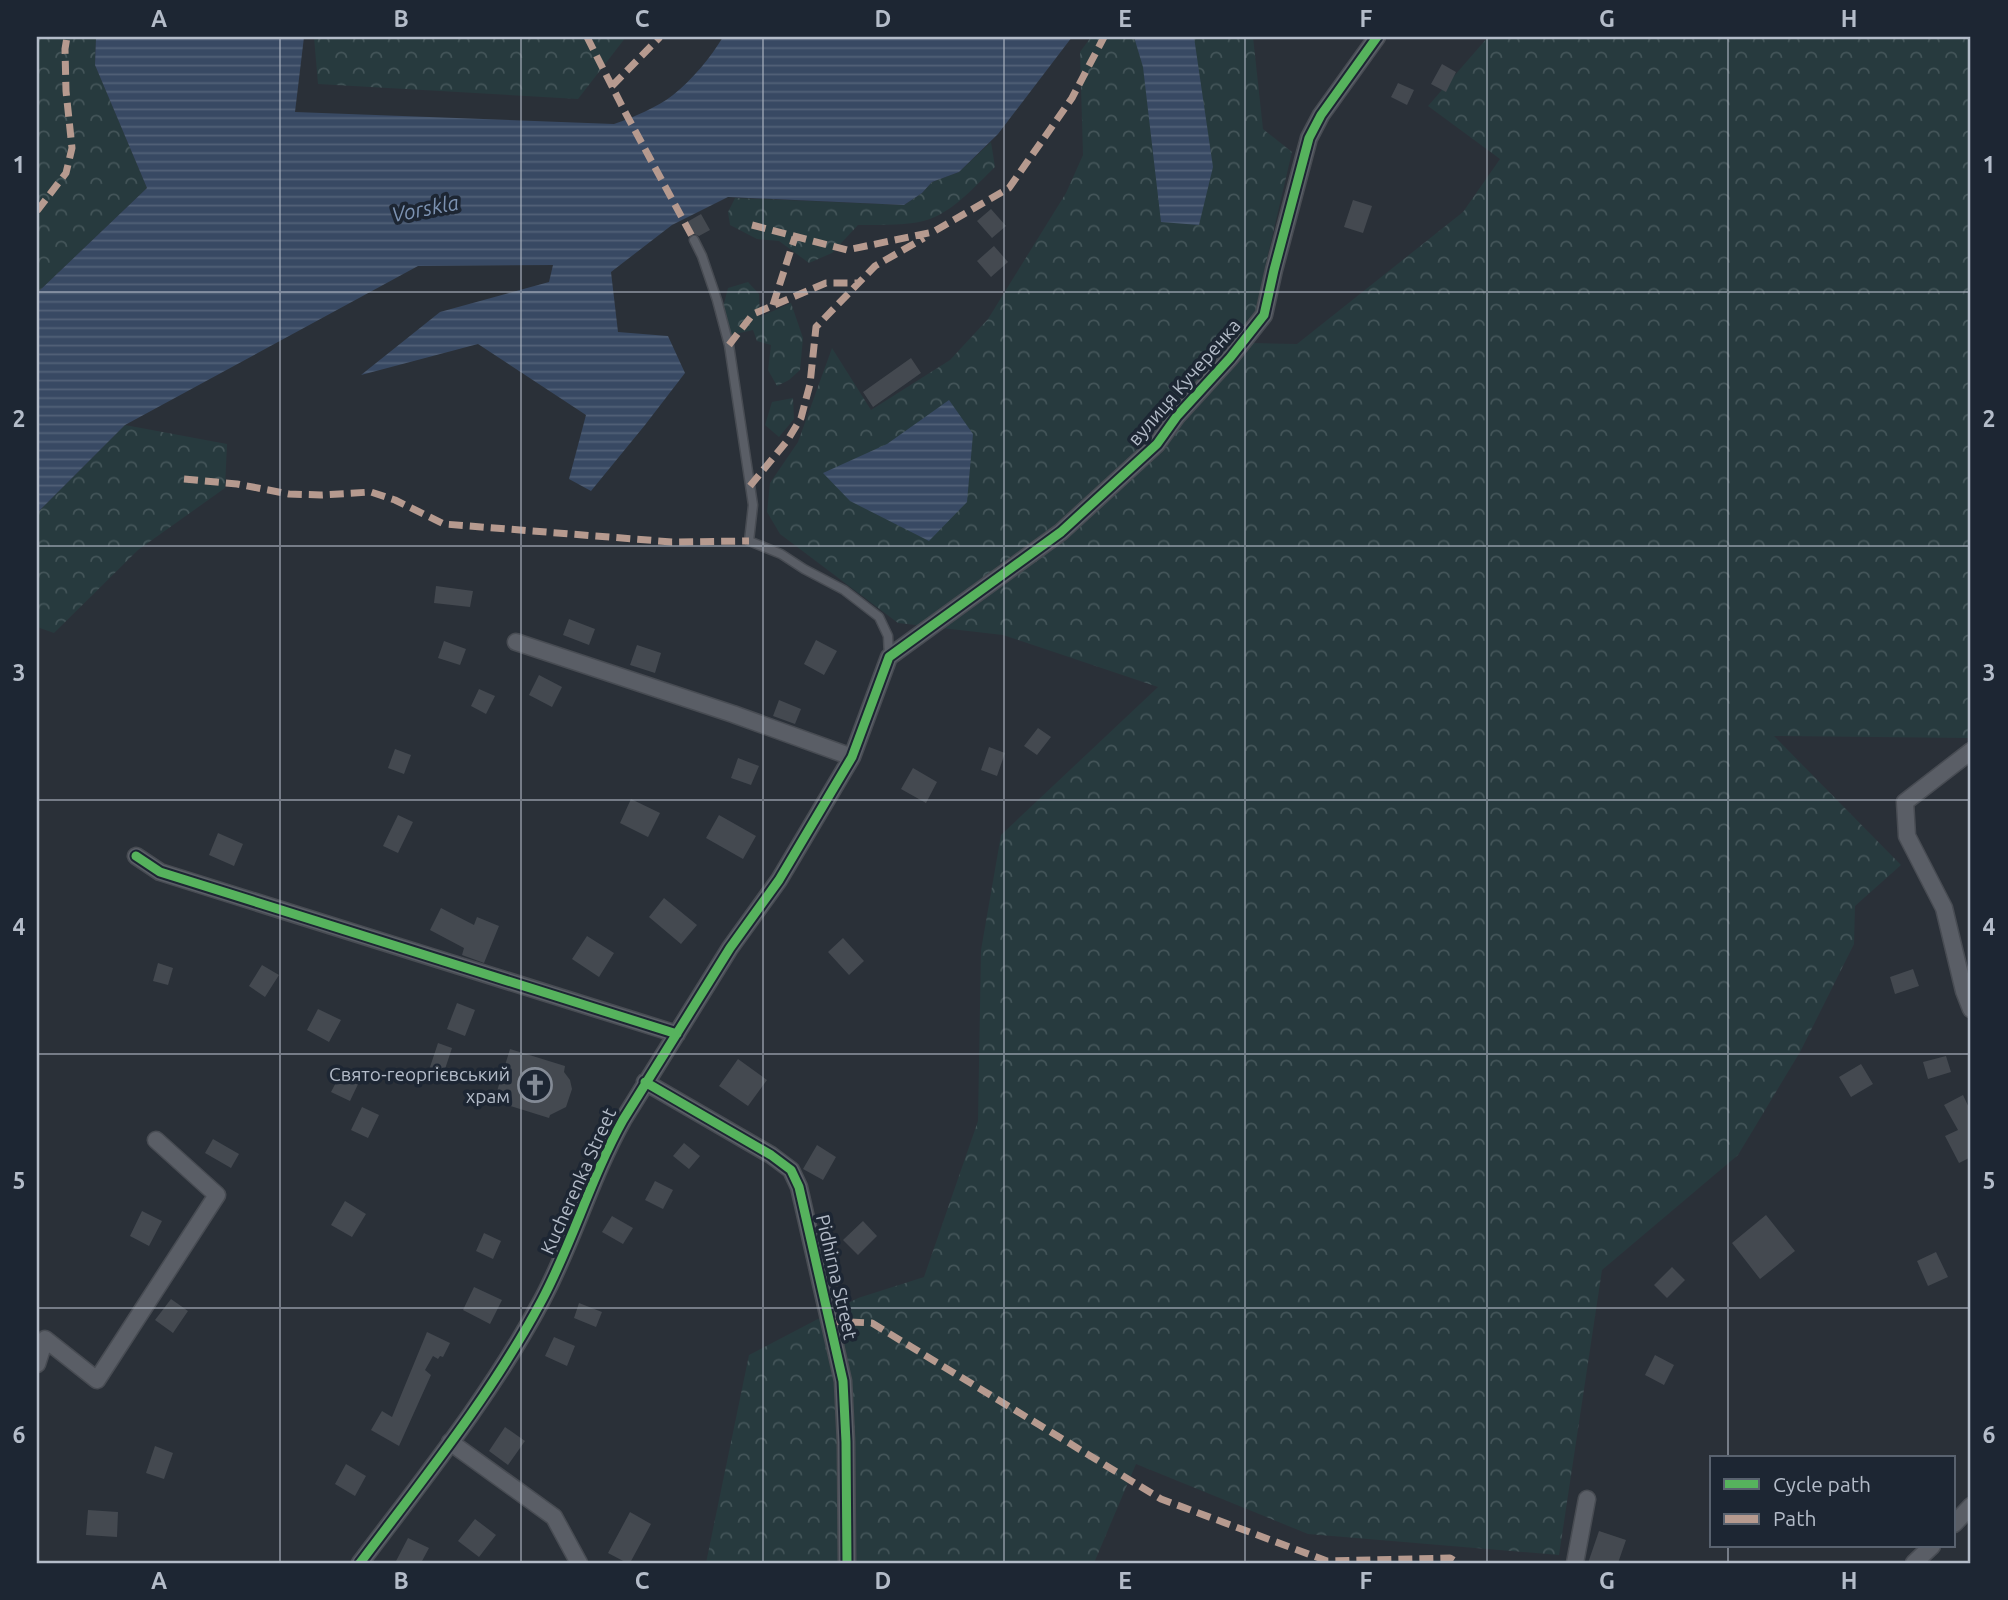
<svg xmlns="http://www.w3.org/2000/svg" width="2008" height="1600" font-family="Ubuntu,sans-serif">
<defs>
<pattern id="forest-crowns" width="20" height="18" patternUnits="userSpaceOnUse" patternTransform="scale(1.75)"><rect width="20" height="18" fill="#273a3e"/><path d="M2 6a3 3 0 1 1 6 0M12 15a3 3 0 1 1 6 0" fill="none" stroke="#445559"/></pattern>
<pattern id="water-rules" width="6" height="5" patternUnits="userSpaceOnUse" patternTransform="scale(1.75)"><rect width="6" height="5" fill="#384963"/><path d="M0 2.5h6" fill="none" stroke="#526178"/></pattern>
</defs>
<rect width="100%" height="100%" fill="#2a3038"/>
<path fill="url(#forest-crowns)" d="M37 37H96L95 65 147 188 37 293Z
M314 37H626L578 99 318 84Z
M1091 37H1253L1263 129 1292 152 1263 276 1253 343 1297 344 1463 212 1500 159 1428 106 1488 37H1971V738L1774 736 1901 865 1855 906 1854 944 1800 1052 1738 1155 1602 1270 1559 1555 1308 1534 1136 1464 1094 1563H706L749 1355 858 1298 924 1277 978 1121 981 950 1001 835 1158 687 1003 635 898 623 780 534 767 512 770 483 798 442 832 348 871 410 950 360 988 319 1066 193 1083 155 1080 52Z
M991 142 995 167C976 185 956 209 930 219 912 226 879 225 858 225L832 253 809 263 779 241 757 239 730 225 728 212 735 198 904 205 922 193 932 182 959 172Z
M748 282 759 294 760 317 791 303 803 338 800 370 789 380 777 386 768 370 771 345 757 341 753 330 731 335 721 315 728 288Z
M793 398 794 419 779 437 765 425 772 402Z
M125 425 227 444 225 488 138 550 54 633 37 627V513Z"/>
<path fill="url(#water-rules)" d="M96 37H304L295 112 614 124C632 118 658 107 673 95 692 80 711 57 723 37H1072L998 134 959 172 932 182 922 193 904 205 728 197 672 225 611 272 618 332 668 336 685 373 645 425 591 491 569 479 586 415 478 344 361 375 440 312 549 282 553 265 418 266 125 425 37 513V293L147 188 95 65Z
M1134 37H1194L1213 167 1199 225 1161 222 1143 67Z
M949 400 973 434 967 502 929 541 850 501 823 473 887 444Z"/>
<path fill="#444950" d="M1442 64 1456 72 1446 92 1431 84Z
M1398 83 1414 90 1407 105 1391 97Z
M1353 200 1372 206 1363 233 1344 227Z
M991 209 1006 226 992 238 977 221Z
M701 214 710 230 699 236 694 234 687 222Z
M994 246 1008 262 991 277 977 261Z
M911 358 921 373 873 407 863 392Z
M436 586 473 591 470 607 434 603Z
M569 619 595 629 589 645 563 635Z
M816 640 837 651 824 675 804 664Z
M444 641 466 649 460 665 438 658Z
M637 645 661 653 655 673 630 665Z
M539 675 562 687 552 707 529 695Z
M479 689 495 696 486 714 471 706Z
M779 700 801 709 795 724 773 716Z
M1038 728 1051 737 1037 755 1024 746Z
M989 747 1005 753 997 776 981 770Z
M395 749 411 755 404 774 388 768Z
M738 758 759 766 751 785 731 778Z
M913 768 937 782 926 803 901 789Z
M631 799 660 813 648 837 620 823Z
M398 815 413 822 398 853 383 846Z
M719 815 756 836 743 859 706 838Z
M218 833 243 844 234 866 209 855Z
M664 898 697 925 681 944 649 917Z
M441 908 474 925 477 917 499 926 484 963 462 955 464 948 430 930Z
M587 936 614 953 599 977 572 959Z
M843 938 864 961 849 975 828 952Z
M158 963 173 968 168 985 153 981Z
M262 965 279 975 265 997 249 986Z
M1913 969 1919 986 1895 994 1890 977Z
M457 1003 475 1010 465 1036 447 1029Z
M318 1009 341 1020 329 1042 307 1030Z
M438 1043 452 1048 441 1081 427 1076Z
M510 1049 565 1066 564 1072 570 1080 572 1089 566 1107 550 1115 549 1118 494 1101Z
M1946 1056 1951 1072 1928 1079 1923 1062Z
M738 1059 767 1080 748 1106 719 1086Z
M1861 1064 1873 1084 1851 1097 1839 1077Z
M342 1071 360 1080 350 1101 331 1092Z
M1963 1095 1971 1112V1157L1959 1163 1945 1136 1958 1130 1944 1105Z
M362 1107 379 1115 368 1138 351 1130Z
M213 1139 239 1154 231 1168 205 1153Z
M684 1143 700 1156 689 1169 673 1156Z
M817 1145 836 1157 823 1180 803 1169Z
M655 1181 673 1190 663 1209 645 1200Z
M345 1201 366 1214 352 1237 331 1225Z
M142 1211 162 1221 149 1246 130 1236Z
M1766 1215 1795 1251 1760 1279 1732 1243Z
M612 1216 633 1228 623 1244 602 1232Z
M863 1221 877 1236 858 1255 843 1240Z
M484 1233 501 1241 493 1259 476 1251Z
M1936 1252 1948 1277 1928 1286 1917 1261Z
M1672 1267 1685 1280 1667 1298 1654 1285Z
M474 1287 502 1300 490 1324 463 1310Z
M171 1299 188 1311 173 1333 155 1320Z
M579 1303 602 1312 596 1327 574 1318Z
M427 1332 450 1343 443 1357 440 1356 438 1359 433 1356 425 1370 431 1375 399 1446 371 1430 382 1411 392 1417Z
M554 1337 575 1346 567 1366 545 1356Z
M1655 1355 1674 1365 1664 1385 1645 1375Z
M505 1427 525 1441 508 1465 489 1451Z
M155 1446 173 1453 164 1479 146 1473Z
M346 1464 366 1476 355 1496 335 1484Z
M88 1510 118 1512 117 1537 86 1535Z
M630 1512 651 1524 630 1563H627L608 1553Z
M475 1519 496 1535 479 1557 458 1541Z
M1599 1531 1626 1540 1618 1563H1588Z
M408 1538 429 1548 421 1563H395Z"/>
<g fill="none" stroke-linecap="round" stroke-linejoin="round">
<g stroke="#484c53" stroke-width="11">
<path id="lane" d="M694 240 702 256 717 300 729 345 753 505 749 541 781 554 804 569 844 590 879 617 888 636 889 657"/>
</g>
<g stroke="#484c53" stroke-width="19">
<path id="street" d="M516 642 733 714 852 757
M1971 751 1905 802 1907 836 1944 908 1964 991 1971 1009
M136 856 160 872 677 1034
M645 1082 771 1155 791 1170 799 1187 843 1381 846 1442 847 1563
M37 1364 45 1339 97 1380 217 1195 156 1140
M450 1442 554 1517 579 1563
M1954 1524 1971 1506
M360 1563C424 1478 492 1394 542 1300 573 1242 591 1177 623 1120L730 948 779 880 852 757 889 657 1061 532 1157 444 1177 416 1230 358 1264 315 1274 270 1309 138 1321 115 1377 37
M1575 1563 1587 1499
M1914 1563 1932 1546"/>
</g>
<use href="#lane" stroke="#5a5e66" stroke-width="8"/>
<use href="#street" stroke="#5a5e66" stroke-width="16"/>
<path stroke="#b69a8f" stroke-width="7" stroke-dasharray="14 7" stroke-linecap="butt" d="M587 37 625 112 694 240
M612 86 660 37
M37 211 66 173 72 148 66 91 65 49 67 37
M752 225 847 250 933 232 1009 188 1072 98 1104 37
M773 305 795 237
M729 345 753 314 826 283H859
M184 479 237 484 289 494 321 495 371 492 395 500 444 524 672 542 749 541
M750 486 787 441 801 418 810 384 816 327 875 266 924 238
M829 1321 872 1323 1161 1499 1327 1561 1450 1558 1458 1563"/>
<g stroke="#1d2633" stroke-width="13">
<path id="cycleway" d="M136 856 160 872 677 1034
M645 1082 771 1155 791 1170 799 1187 843 1381 846 1442 847 1563
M360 1563C424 1478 492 1394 542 1300 573 1242 591 1177 623 1120L730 948 779 880 852 757 889 657 1061 532 1157 444 1177 416 1230 358 1264 315 1274 270 1309 138 1321 115 1377 37"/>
</g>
<use href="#cycleway" stroke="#56b35d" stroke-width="9"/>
</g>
<path fill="none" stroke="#b4bcc9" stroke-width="2" stroke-opacity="0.55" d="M280 37V1563M521 37V1563M763 37V1563M1004 37V1563M1245 37V1563M1487 37V1563M1728 37V1458M37 292H1971M37 546H1971M37 800H1971M37 1054H1971M37 1308H1971M1728 1546V1563"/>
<defs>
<g id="church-ring" transform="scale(1.75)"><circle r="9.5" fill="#1d2633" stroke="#848b96" stroke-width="1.5"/><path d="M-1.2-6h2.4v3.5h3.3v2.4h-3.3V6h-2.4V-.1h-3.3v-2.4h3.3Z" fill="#848b96"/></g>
</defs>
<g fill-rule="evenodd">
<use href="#church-ring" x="535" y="1085"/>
</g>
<g text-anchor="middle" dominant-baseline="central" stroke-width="7" stroke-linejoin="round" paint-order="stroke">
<g font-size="19" fill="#b4bcc9" stroke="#1d2633">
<text transform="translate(1184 382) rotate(-49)">вулиця Кучеренка</text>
<text transform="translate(578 1181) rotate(-66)">Kucherenka Street</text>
<text transform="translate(837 1277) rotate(77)">Pidhirna Street</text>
</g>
<g font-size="19" fill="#b4bcc9" stroke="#1d2633" text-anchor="end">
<text x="510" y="1074">Свято-георгієвський<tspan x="510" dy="22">храм</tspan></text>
</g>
<g font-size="21" font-style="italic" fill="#7c92b1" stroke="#1d2633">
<text transform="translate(425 208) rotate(-11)">Vorskla</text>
</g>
</g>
<rect width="2008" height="1600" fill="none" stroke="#1d2633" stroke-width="77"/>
<rect x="1710" y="1456" width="245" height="91" fill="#1d2633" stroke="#59626f" stroke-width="2"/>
<rect x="1724" y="1479" width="35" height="10" fill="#56b35d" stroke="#59626f" stroke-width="2"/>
<text x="1773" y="1492" font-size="21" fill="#b4bcc9">Cycle path</text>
<rect x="1724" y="1514" width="35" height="10" fill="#b69a8f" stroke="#59626f" stroke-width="2"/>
<text x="1773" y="1526" font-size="21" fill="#b4bcc9">Path</text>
<rect x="38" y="38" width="1931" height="1524" fill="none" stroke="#b4bcc9" stroke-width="2.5"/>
<g font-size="23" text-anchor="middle" font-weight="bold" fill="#b4bcc9">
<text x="159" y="27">A</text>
<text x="401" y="27">B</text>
<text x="642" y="27">C</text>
<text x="883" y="27">D</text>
<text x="1125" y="27">E</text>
<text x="1366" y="27">F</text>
<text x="1607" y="27">G</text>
<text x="1849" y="27">H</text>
<text x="19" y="173">1</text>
<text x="1989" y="173">1</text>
<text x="19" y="427">2</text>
<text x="1989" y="427">2</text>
<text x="19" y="681">3</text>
<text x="1989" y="681">3</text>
<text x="19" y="935">4</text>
<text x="1989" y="935">4</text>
<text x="19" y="1189">5</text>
<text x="1989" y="1189">5</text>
<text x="19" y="1443">6</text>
<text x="1989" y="1443">6</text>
<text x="159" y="1589">A</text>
<text x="401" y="1589">B</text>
<text x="642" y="1589">C</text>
<text x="883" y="1589">D</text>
<text x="1125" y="1589">E</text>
<text x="1366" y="1589">F</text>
<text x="1607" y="1589">G</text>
<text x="1849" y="1589">H</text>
</g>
</svg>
